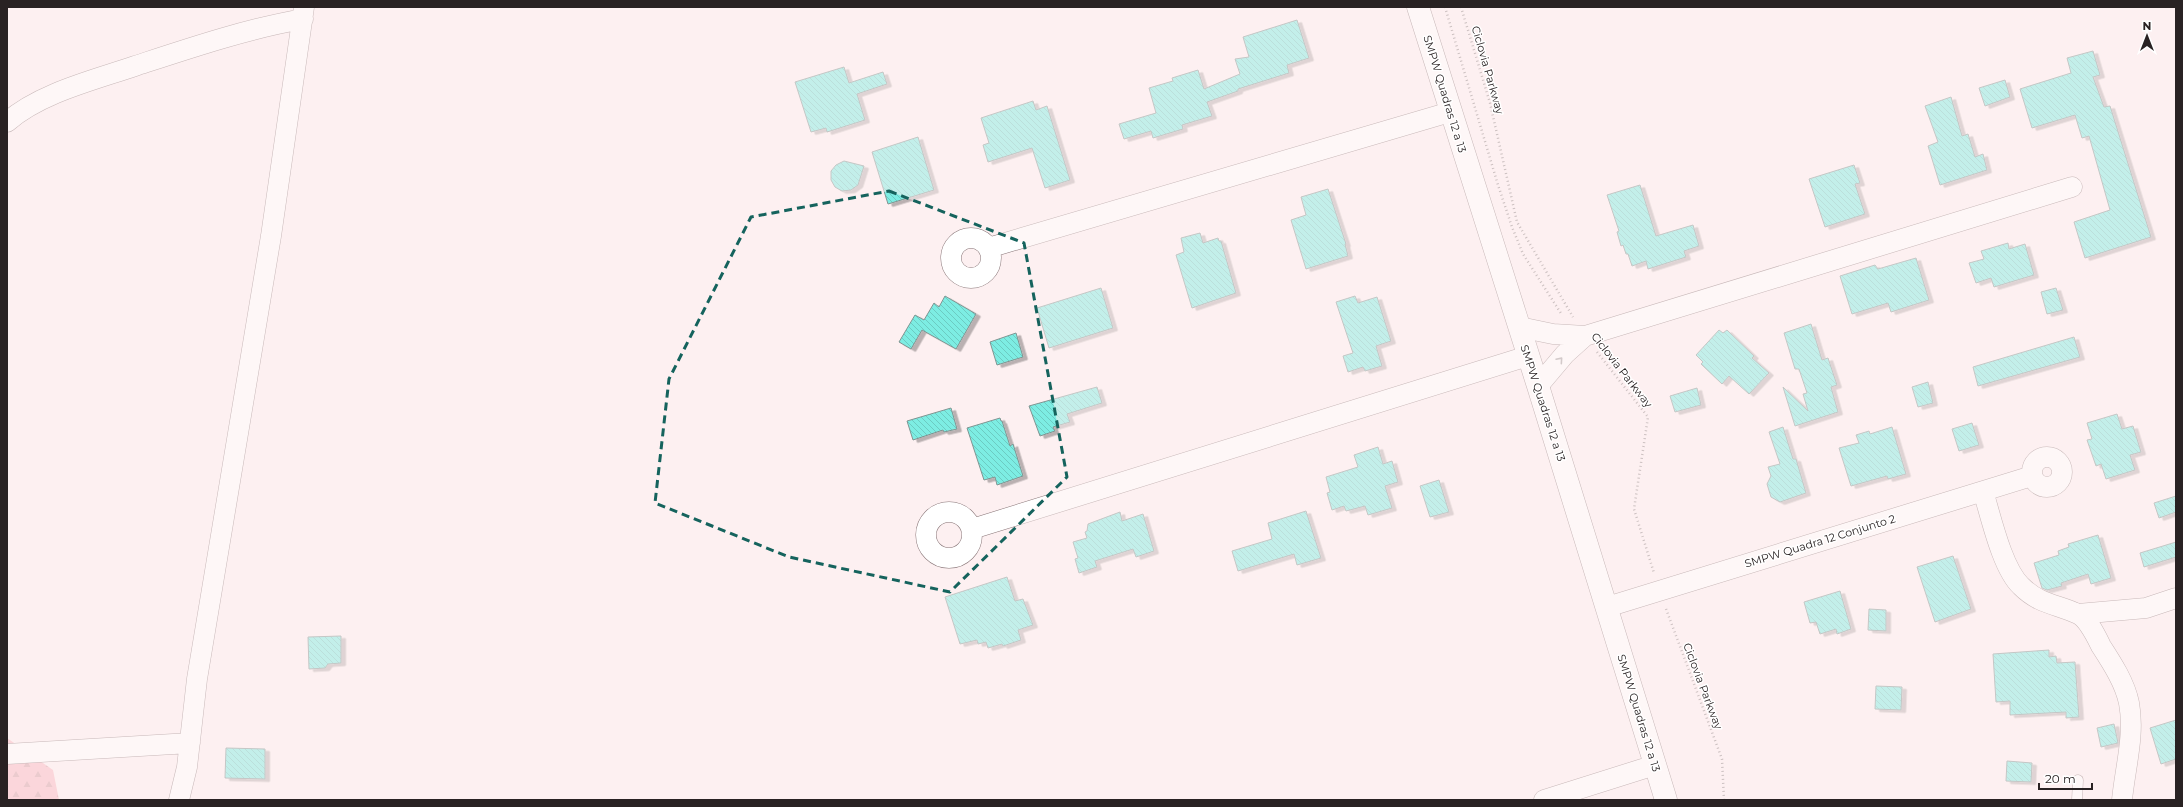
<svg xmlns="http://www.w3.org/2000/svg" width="2183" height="807" font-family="Montserrat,sans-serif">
<defs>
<pattern id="forest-firs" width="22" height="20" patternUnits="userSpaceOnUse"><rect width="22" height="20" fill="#f9b7c0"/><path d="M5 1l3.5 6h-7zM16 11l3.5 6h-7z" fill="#d59da5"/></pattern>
<pattern id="building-back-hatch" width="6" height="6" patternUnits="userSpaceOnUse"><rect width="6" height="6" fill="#7dede3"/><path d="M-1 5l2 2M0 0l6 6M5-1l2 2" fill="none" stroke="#6ccbc2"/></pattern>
<filter id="shadow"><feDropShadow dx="4.5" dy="2.5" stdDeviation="0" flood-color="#0004"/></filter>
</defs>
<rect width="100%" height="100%" fill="#fdf0f1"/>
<path fill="url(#forest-firs)" d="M7 738 53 770 59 800H7Z"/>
<path fill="url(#building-back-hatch)" stroke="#809491" filter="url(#shadow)" d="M1297 20 1309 58 1287 65 1289 73 1238 89V91L1207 102 1212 116 1182 125 1183 129 1153 138 1151 131 1124 139 1119 124 1156 113 1149 88 1173 81 1172 78 1198 70 1204 89 1240 74 1235 59 1249 57 1243 37Z
M2093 51 2100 75 2093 77 2104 107 2110 106 2151 237 2085 258 2074 222 2110 210 2089 136 2082 138 2075 115 2032 128 2020 89 2071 73 2067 58Z
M844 67 849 83 883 72 887 84 857 94 865 120 827 132 826 128 811 132 795 82Z
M2005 80 2010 97 1985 106 1979 88Z
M1951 97 1962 136 1968 134 1975 157 1983 154 1987 170 1940 185 1928 146 1938 142 1925 106Z
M1033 101 1036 110 1047 106 1070 180 1045 188 1032 148 988 162 983 145 989 143 981 118Z
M918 137 934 190 888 204 872 152Z
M844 161 864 166 858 185 851 190 842 191 835 187 831 180V171L836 165Z
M1854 165 1860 183 1855 184 1865 214 1825 227 1809 179Z
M1640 185 1656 236 1693 225 1699 246 1684 251 1686 257 1648 269 1646 261 1632 266 1628 254H1626L1623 245 1621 246 1617 232 1619 231 1607 195Z
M1328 189 1346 244H1345L1348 256 1306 269 1291 220 1306 215 1301 197Z
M1200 233 1203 243 1218 238 1219 241H1221L1236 293 1192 308 1176 255 1184 252 1181 238Z
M2008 243 2009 249 2025 244 2034 275 1994 287 1991 278 1976 283 1969 263 1984 259 1981 251Z
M1916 258 1929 300 1891 312 1888 303 1852 314 1840 276 1875 265 1878 269Z
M1101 288 1113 328 1049 348 1037 308Z
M2056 288 2063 310 2047 314 2041 292Z
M945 296 976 314 956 349 922 330 911 349 899 342 915 315 924 320 934 303 939 307Z
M1355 296 1358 303 1377 297 1391 341 1376 346 1382 366 1365 371 1363 367 1348 372 1343 356 1353 353 1336 302Z
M1811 324 1822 360 1828 358 1837 385 1831 387 1838 412 1795 426 1783 387 1808 411 1803 394 1807 393 1799 369H1795L1784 333Z
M1719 330 1723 333 1727 330 1754 356 1752 358 1769 373 1749 394 1729 376 1722 384 1701 364 1703 362 1696 355Z
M1016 333 1023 357 997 365 990 342Z
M2074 337 2080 357 1978 386 1973 367Z
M1928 382 1933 403 1918 407 1912 387Z
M1097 387 1102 403 1067 414 1070 422 1053 427 1055 431 1040 436 1029 406Z
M1697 388 1701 405 1675 412 1670 396Z
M951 408 957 429 944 432 943 430 913 440 907 421Z
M2117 414 2122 429 2133 426 2141 452 2130 455 2135 470 2106 479 2101 464 2096 466 2087 440 2092 439 2087 423Z
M1000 418 1001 421H1002L1010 446 1013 444 1023 476 997 485 995 477 984 480 967 428Z
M1972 423 1979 445 1959 451 1952 429Z
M1783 427 1793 459H1796L1806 493 1780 502 1771 497 1767 484 1771 476 1768 467 1780 464 1769 432Z
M1892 427 1906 474 1888 479 1887 476 1851 486 1839 448 1859 443 1856 435 1869 431 1870 434Z
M1378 447 1383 464 1392 461 1398 482 1385 486 1392 508 1368 515 1365 506 1346 511 1344 506 1332 510 1327 493 1330 492 1326 477 1358 467 1354 455Z
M1439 480 1449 512 1430 517 1420 486Z
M2176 496V512L2159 518 2154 503Z
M1306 511 1321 558 1297 565 1294 554 1238 571 1232 551 1272 539 1268 523Z
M1120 512 1122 521 1143 514 1154 551 1136 557 1133 549 1095 561 1097 567 1079 573 1075 559 1078 558 1073 542 1087 538 1085 532 1087 531 1088 524Z
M2098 535 2111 578 2091 584 2088 574 2061 583 2062 586 2047 590 2042 588 2034 563 2059 555 2058 551 2069 547 2068 544Z
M2176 542V557L2144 567 2140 553Z
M1953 556 1971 609 1935 622 1917 567Z
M1007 577 1015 601 1023 599 1033 625 1018 630 1021 640 1003 646 1002 644 988 648 986 642 978 644 977 640 960 644 945 597Z
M1840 591 1851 629 1837 634 1836 629 1820 634 1816 622 1810 623 1804 602Z
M1869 609 1886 610V631L1868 630Z
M341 636V663L328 664 325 668 309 669 308 637Z
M2049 650V657L2056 656 2057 663 2075 662 2079 717 2066 718V712L2010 715V701L1996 702 1993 654Z
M1876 686 1902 687 1901 710 1875 709Z
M2176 720V759L2161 764 2150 728Z
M2114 724 2118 743 2101 747 2097 728Z
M226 748 265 749V779L225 778Z
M2007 761 2032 763 2031 782 2006 781Z"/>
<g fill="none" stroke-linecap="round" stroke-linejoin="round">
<g stroke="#887577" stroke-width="11">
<path id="service" d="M2077 800 2078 780"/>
</g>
<g stroke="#887577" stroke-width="21">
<path id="minor" d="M7 122C40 93 94 80 135 66 190 48 246 29 303 19
M951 258a20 20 0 1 1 40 0a20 20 0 1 1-40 0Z
M988 248 1450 112
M1519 327 1553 334 1585 336 2072 187
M1538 386 1565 354 1585 336
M2032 472a15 15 0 1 1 30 0a15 15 0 1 1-30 0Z
M1983 491C1991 517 2002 568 2021 586 2040 605 2057 604 2078 614 2088 619 2096 636 2101 646 2112 663 2125 683 2129 703 2135 735 2125 768 2122 800
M926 535a23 23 0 1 1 46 0a23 23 0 1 1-46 0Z
M972 529 1528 356
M1607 607 2032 476
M2078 614 2146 608 2176 598
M7 754 190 743
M179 800 187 767 197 679 271 236 304 7
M1544 800 1655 765"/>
</g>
<g stroke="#887577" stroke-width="23">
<path id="tertiary" d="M1418 7 1538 386 1666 800"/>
</g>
<path stroke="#918788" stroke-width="2.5" stroke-dasharray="1 3" stroke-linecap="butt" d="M1445 7 1498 185 1512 227 1523 254 1562 315
M1461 7 1490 103 1517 222 1573 317
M1597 352 1648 417 1634 509 1654 573
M1666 609 1722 759 1724 800"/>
<use href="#service" stroke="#fff" stroke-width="10"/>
<use href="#minor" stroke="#fff" stroke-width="20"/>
<use href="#tertiary" stroke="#fff" stroke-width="22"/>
</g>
<defs><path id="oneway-chevron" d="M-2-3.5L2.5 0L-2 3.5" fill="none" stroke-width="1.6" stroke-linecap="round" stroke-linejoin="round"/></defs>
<use stroke="#9f9c9c" href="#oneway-chevron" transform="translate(1560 360) rotate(-49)"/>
<path d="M0 0H2183V807H0ZM889 191 1024 243 1067 477 950 592 789 557 655 503 669 379 751 217Z" fill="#fdf0f1" fill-opacity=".55" fill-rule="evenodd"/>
<path fill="none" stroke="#15635d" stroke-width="3" stroke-dasharray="8 5" stroke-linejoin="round" d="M889 191 1024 243 1067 477 950 592 789 557 655 503 669 379 751 217Z"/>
<g text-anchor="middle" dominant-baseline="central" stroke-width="3" stroke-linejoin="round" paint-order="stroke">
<g font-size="11" fill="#292223" stroke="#fff">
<text transform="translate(1488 70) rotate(74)">Ciclovia Parkway</text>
<text transform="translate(1445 94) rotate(73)">SMPW Quadras 12 a 13</text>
<text transform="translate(1622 370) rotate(52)">Ciclovia Parkway</text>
<text transform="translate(1543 403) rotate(72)">SMPW Quadras 12 a 13</text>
<text transform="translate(1820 541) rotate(-17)">SMPW Quadra 12 Conjunto 2</text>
<text transform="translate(1703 686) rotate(69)">Ciclovia Parkway</text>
<text transform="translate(1639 713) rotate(73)">SMPW Quadras 12 a 13</text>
</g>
</g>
<rect width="2183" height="807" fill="none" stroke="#292223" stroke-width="16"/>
<g transform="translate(2147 36)" stroke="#ffffff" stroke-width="3" paint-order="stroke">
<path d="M0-3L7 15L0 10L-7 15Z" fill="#292223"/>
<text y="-6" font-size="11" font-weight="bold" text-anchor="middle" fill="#292223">N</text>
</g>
<path d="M2039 783v6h53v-6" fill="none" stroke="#292223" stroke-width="2"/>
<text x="2045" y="783" font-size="12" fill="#292223" stroke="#ffffff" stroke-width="3" paint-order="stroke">20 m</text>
</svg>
